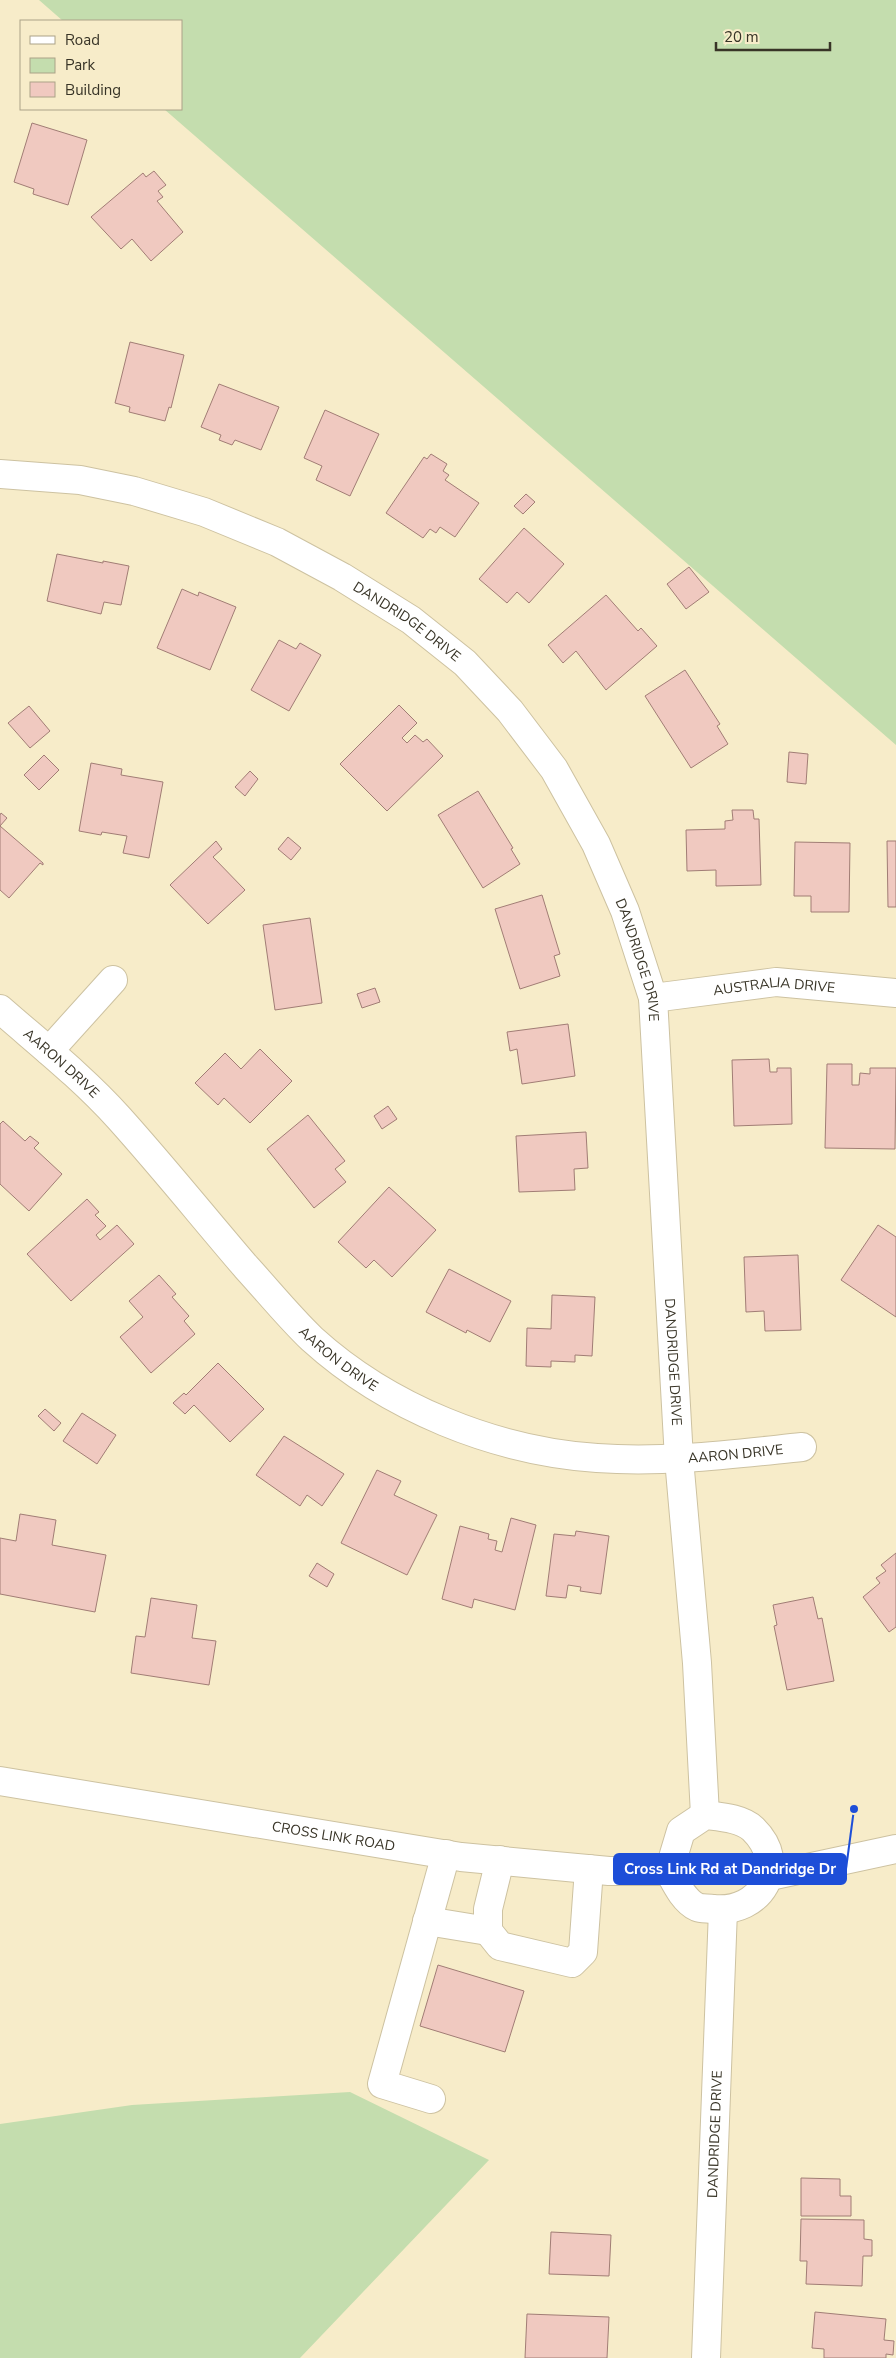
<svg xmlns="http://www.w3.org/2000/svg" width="896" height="2358" font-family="'Nunito Sans',sans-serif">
<rect width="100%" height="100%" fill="#f7ecc9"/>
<path fill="#c4ddae" d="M39 0H896V745L164 109H181V21H63Z
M350 2092 489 2160 300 2358H0V2124L132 2105Z"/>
<path fill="#f0c9c0" stroke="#a17d75" d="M32 123 87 140 68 205 33 194 34 189 14 182Z
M154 171 166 185 158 191 163 197 157 201 183 232 151 261 132 239 121 249 91 217 143 173 146 177Z
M130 342 184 355 171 408 169 407 165 421 129 412 130 407 115 403Z
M219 384 279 407 261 450 235 440 232 445 219 440 221 435 201 427Z
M325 410 379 434 350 496 316 480 322 466 304 458Z
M431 454 447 464 443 471 449 475 445 480 479 503 455 537 440 527 436 533 430 529 423 538 386 513 424 457 427 459Z
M526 494 535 502 523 514 514 506Z
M524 528 564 564 529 603 517 592 507 603 479 579Z
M57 554 103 563V561L129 566 121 605 104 602 101 614 47 601Z
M689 567 709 592 686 609 667 584Z
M182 589 198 596 199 592 236 607 210 670 157 648Z
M606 595 638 631 641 628 657 646 606 690 576 651 563 663 548 645Z
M279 640 296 649 300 643 321 655 289 711 251 690Z
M685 670 720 724 717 726 728 744 691 768 645 696Z
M399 705 417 723 402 738 407 743 415 735 423 742 427 739 443 756 387 811 340 764Z
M29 706 50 731 30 748 8 723Z
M789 752 808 754 806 784 787 782Z
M44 755 59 770 39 790 24 775Z
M91 763 122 769 121 775 163 782 149 858 123 853 127 836 102 832 101 835 79 831Z
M250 771 258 779 245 796 235 787Z
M478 791 513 848 511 849 520 864 483 888 438 815Z
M732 810H753L754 819H759L761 885 716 886V870L687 871 686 830 725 829V821L733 820Z
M1 813 7 818 0 826V815Z
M0 826 43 863V865L40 863 9 898 0 890Z
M288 837 301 848 291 860 278 849Z
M216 841 222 849 213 857 245 890 208 924 170 885Z
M887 841H896V907H888Z
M795 842 850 843 849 912H811V896H794Z
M542 895 560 954 554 956 560 976 520 989 495 909Z
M310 918 322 1003 275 1010 263 925Z
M375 988 380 1002 362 1008 357 994Z
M568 1024 575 1076 522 1084 517 1049 510 1051 507 1032Z
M260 1049 292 1081 250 1123 224 1098 218 1105 195 1083 225 1053 241 1069Z
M769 1059 770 1072H777V1068H791L792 1124 734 1126 732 1060Z
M827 1064H852V1085H859L860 1073 870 1074V1068H896L895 1149 825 1148Z
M388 1106 397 1119 382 1129 374 1116Z
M308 1115 345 1161 335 1169 346 1182 314 1208 267 1149Z
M3 1121 25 1141 30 1136 39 1143 34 1148 62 1174 29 1211 0 1184V1124Z
M586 1132 588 1168 574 1169 575 1190 519 1192 516 1136Z
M389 1187 436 1230 392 1277 374 1260 366 1268 338 1242Z
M87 1199 99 1212 95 1215 106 1226 96 1235 100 1240 117 1225 134 1244 71 1301 27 1254Z
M878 1225 896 1237V1317L841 1280Z
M798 1255 801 1330 765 1331 764 1311 746 1312 744 1257Z
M449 1269 511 1301 490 1342 467 1330 466 1333 426 1312Z
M159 1275 176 1294 172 1297 189 1316 184 1321 195 1334 151 1373 120 1337 143 1317 129 1301Z
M552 1295 595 1297 592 1356 575 1355V1362L551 1361V1367L526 1366 527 1328 551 1329Z
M218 1363 264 1409 230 1442 194 1405 185 1414 173 1403 184 1393 186 1395Z
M45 1409 61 1423 54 1431 38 1416Z
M82 1413 116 1435 97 1464 63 1441Z
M284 1436 344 1474 322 1506 307 1495 300 1506 256 1475Z
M377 1470 401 1481 394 1495 437 1515 407 1575 341 1543Z
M20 1514 56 1520 52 1545 106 1555 95 1612 0 1594V1538L16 1541Z
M511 1518 536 1525 515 1610 474 1599 472 1608 442 1599 460 1526 489 1534 488 1539 497 1541 495 1550 502 1552Z
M576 1531 609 1536 601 1594 580 1591 581 1587 568 1585 566 1598 546 1596 554 1534 575 1536Z
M896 1553V1627L889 1632 863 1597 880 1583 876 1578 886 1571 881 1565Z
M317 1563 334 1574 327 1587 309 1576Z
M813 1597 818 1619 822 1618 834 1681 787 1690 774 1626 777 1625 773 1605Z
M151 1598 197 1605 192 1638 216 1641 209 1685 131 1673 136 1636 145 1637Z
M438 1965 524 1991 505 2052 420 2026Z
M801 2178 840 2179V2196H851V2216H801Z
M801 2219 864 2220V2239L872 2240V2256H863L862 2286 806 2284 807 2261H800Z
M551 2232 611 2235 609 2276 549 2274Z
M815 2312 886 2319 884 2340 894 2341 893 2355 886 2354V2358H824V2349L812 2348Z
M527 2314 609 2317 607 2358H525Z"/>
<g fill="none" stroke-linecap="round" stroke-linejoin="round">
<g stroke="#cdc2a1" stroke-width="30">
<g id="minor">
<path id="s1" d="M0 474 80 480 134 491 204 512 277 542 342 577 411 620 465 663 510 711 554 769 596 844 625 911 653 998 679 1459 697 1663 705 1815"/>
<path id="s2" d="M653 998 776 982 896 993"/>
<path id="s3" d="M0 1009C40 1044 83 1078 119 1118 163 1167 204 1218 246 1267 268 1291 289 1317 312 1339 388 1408 495 1451 597 1458 665 1463 734 1454 802 1447"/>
<path d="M49 1051 113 980"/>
<path id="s4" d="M0 1781 461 1857 609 1871H669"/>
<path d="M705 1815C721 1817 741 1818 753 1829 790 1865 761 1914 713 1909 708 1908 702 1909 697 1907 684 1901 676 1884 669 1871L681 1831Z"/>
<path d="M500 1860 488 1909V1931L500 1946 572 1963 583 1952 589 1869"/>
<path d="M770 1876 896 1849"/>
<path d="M427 1921 488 1931"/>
<path d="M431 2099 382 2084 446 1854"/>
<path id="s5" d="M706 2358 723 1910"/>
</g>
</g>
<use href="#minor" stroke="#fff" stroke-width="28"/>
</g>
<g text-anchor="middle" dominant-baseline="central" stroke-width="4.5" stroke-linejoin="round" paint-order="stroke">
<g font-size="14" fill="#383427" stroke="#f7ecc9">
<text stroke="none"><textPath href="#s1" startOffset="440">DANDRIDGE DRIVE</textPath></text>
<text stroke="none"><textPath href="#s1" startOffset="860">DANDRIDGE DRIVE</textPath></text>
<text stroke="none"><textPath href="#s2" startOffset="122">AUSTRALIA DRIVE</textPath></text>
<text stroke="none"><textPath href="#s3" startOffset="82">AARON DRIVE</textPath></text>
<text stroke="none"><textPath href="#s3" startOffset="488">AARON DRIVE</textPath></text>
<text stroke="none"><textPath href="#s1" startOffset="1265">DANDRIDGE DRIVE</textPath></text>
<text stroke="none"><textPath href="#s3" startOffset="908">AARON DRIVE</textPath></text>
<text stroke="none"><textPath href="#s4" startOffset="338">CROSS LINK ROAD</textPath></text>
<text stroke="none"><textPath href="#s5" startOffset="224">DANDRIDGE DRIVE</textPath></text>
</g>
</g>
<path fill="none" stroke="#1d4ed8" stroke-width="2" d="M854 1809L846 1869"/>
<circle fill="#1d4ed8" stroke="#f7ecc9" stroke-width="2" cx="854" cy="1809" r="5"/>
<rect fill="#1d4ed8" stroke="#1d4ed8" stroke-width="2" x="614" y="1854" width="232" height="30" rx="5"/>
<g font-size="15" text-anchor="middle" font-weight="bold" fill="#fff">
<text x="730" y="1874">Cross Link Rd at Dandridge Dr</text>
</g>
<rect x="20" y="20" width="162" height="90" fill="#f7ecc9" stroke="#aba288"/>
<rect x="30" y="36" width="25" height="8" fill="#ffffff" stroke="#aba288"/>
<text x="65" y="45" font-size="15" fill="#383427">Road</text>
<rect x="30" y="58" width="25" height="15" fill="#c4ddae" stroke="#aba288"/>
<text x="65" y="70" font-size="15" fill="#383427">Park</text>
<rect x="30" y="82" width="25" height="15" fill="#f0c9c0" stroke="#aba288"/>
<text x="65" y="95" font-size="15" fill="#383427">Building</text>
<path d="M716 42v8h114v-8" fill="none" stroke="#383427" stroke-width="2.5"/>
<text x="724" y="42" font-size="15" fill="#383427" stroke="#f7ecc9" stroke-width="4" paint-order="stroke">20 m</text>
</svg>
